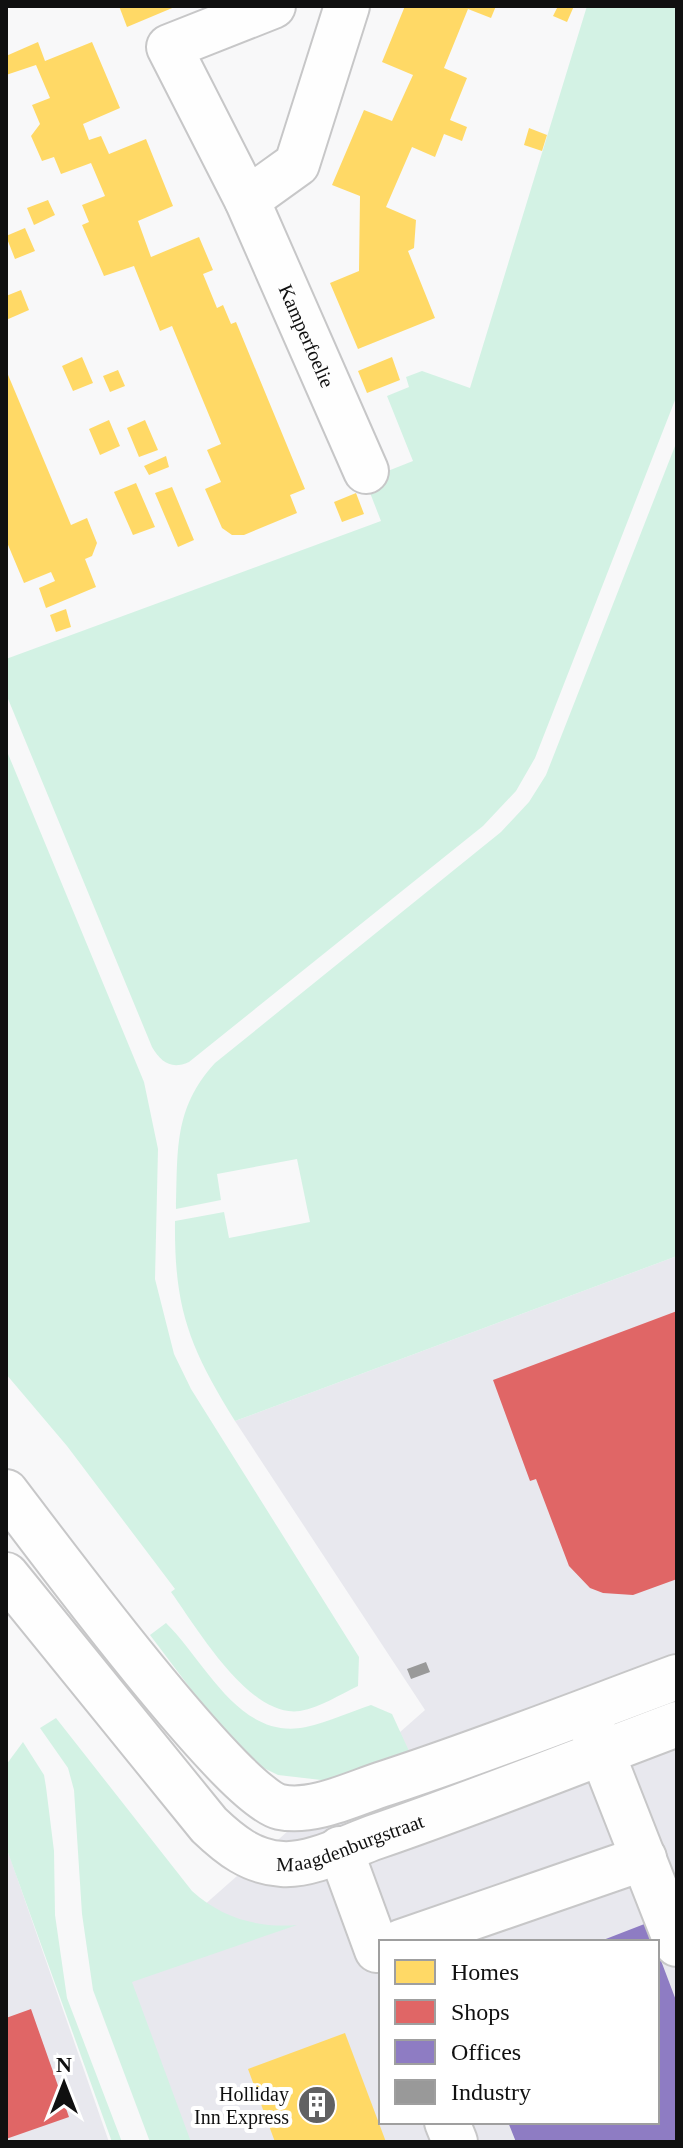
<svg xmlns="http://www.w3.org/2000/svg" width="683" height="2148" font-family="'Times New Roman',serif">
<rect width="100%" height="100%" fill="#f8f8f9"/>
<path fill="#e8e8ee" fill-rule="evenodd" d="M677 1256V2142H170L117 1982 425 1710 235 1421ZM381 1942H657V2122H381Z
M6 1847 12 1863 109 2142H6Z"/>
<path fill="#d3f2e4" d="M587 6H677V395L535 758 516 791 483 826 189 1062C171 1070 161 1062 152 1047L6 694V659L381 521 365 480 413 461 387 396 409 387 406 377 422 371 470 388Z
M677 441V1256L235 1421C189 1347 174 1308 175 1221L224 1212 229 1238 310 1222 297 1159 217 1174 221 1200 176 1209C178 1151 173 1109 215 1063L501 832 529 802 546 775Z
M6 749 144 1082 158 1149 155 1279 174 1354 191 1389 359 1657 358 1686C339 1695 321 1707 300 1711 250 1719 197 1628 171 1592L175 1589 67 1446 6 1374Z
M166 1623C206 1662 239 1741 306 1727 328 1722 350 1712 371 1705L392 1714 409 1751 330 1781 278 1775 243 1758 150 1635Z
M56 1718 192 1891C222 1918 257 1928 297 1925L132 1982 191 2142H150L93 1990 82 1914 74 1790 68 1768 40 1728Z
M23 1742 44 1775 46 1787 54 1851 55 1915 67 1998 122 2142H112L6 1847V1765Z"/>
<path fill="#ffd966" d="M119 6H177L127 27Z
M405 6H496L491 18 468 9 444 68 467 78 450 120 467 127 462 141 444 134 435 157 412 147 386 207 416 220 414 248 408 251 435 318 358 349 330 283 359 271 360 196 332 185 364 110 392 121 413 75 382 62Z
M558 6H574L567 22 553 16Z
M38 42 45 61 92 42 120 108 83 124 89 140 101 136 109 154 146 139 173 206 138 221 151 257 199 237 213 270 203 274 217 308 223 305 231 324 236 322 305 489 290 495 297 513 244 535H232L222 528 205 489 221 482 207 450 221 444 172 326 160 331 134 266 104 276 82 225 89 222 82 205 105 196 91 163 61 174 54 157 42 161 31 136 40 124 32 105 50 98 36 65 6 75V56Z
M529 128 547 135 542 151 524 145Z
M48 200 55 215 34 225 27 208Z
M25 228 35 251 15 259 6 236Z
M21 290 29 310 6 320V296Z
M82 357 93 383 73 391 62 366Z
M392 357 400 380 367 393 358 371Z
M6 370 71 525 87 518 97 543 92 556 85 559 96 587 46 608 39 588 55 581 51 572 24 583 6 540Z
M118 370 125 386 110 392 103 376Z
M109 420 120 446 100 455 89 429Z
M145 420 158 450 139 457 127 428Z
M166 456 169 467 149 475 144 466Z
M136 483 155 527 133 535 114 492Z
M172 487 194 540 178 547 155 493Z
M356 493 364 514 342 522 334 502Z
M66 609 71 627 56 632 50 615Z
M345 2033 386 2142H275L248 2069Z"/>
<path fill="#e06666" d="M677 1311V1579L633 1595 603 1593 590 1588 569 1566 536 1479 530 1481 493 1380Z
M31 2009 69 2117 6 2139V2018Z"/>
<path fill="#8e7cc3" d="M647 1923 654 1942H598Z
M657 1950 677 2003V2142H516L508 2122H657Z"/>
<path fill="#999" d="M426 1662 430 1672 411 1679 407 1669Z"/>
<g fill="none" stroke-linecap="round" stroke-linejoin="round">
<g stroke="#c7c7c8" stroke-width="48">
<g id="minor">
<path id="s1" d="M273 6 169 47 247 200 366 471"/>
<path d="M247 200 297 164 347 6"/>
<path d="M6 1492C45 1543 233 1797 280 1807 314 1814 354 1793 386 1783 484 1751 580 1713 677 1677"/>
<path id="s2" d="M6 1575 209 1825C230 1845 251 1862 282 1864 311 1866 347 1847 375 1837 477 1802 576 1762 677 1724"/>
<path d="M591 1725 677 1944"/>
<path d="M340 1849 377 1950"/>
<path d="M401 1942 644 1858"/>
<path d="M447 2122 455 2142"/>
</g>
</g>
<use href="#minor" stroke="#fefefe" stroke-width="44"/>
</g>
<defs>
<g id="building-disc" transform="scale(2)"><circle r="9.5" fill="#616162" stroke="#fff"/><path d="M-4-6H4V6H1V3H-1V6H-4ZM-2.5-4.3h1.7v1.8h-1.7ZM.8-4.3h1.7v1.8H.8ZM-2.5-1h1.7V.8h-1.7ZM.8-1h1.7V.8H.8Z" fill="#fff"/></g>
</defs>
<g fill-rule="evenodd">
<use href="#building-disc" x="317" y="2105"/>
</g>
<g text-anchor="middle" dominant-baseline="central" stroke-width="8" stroke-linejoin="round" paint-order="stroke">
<g font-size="20" fill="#101010" stroke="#fff">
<text stroke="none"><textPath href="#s1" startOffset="432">Kamperfoelie</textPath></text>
<text stroke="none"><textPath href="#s2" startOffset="478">Maagdenburgstraat</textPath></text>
</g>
<g font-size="20" fill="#101010" stroke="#fff" text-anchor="end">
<text x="289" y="2094">Holliday<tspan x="289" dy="23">Inn Express</tspan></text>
</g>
</g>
<rect width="683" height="2148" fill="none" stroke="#101010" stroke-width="16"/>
<rect x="379" y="1940" width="280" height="184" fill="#ffffff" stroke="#9f9f9f" stroke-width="2"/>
<rect x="395" y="1960" width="40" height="24" fill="#ffd966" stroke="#9f9f9f" stroke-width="2"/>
<text x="451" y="1980" font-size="24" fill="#101010">Homes</text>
<rect x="395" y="2000" width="40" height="24" fill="#e06666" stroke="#9f9f9f" stroke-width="2"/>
<text x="451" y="2020" font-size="24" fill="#101010">Shops</text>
<rect x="395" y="2040" width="40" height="24" fill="#8e7cc3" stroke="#9f9f9f" stroke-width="2"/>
<text x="451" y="2060" font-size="24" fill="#101010">Offices</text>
<rect x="395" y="2080" width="40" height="24" fill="#999999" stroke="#9f9f9f" stroke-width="2"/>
<text x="451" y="2100" font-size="24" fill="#101010">Industry</text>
<g transform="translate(64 2084)" stroke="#ffffff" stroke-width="6" paint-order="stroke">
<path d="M0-6L14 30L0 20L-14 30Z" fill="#101010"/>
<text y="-12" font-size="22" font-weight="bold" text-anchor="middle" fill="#101010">N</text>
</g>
</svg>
